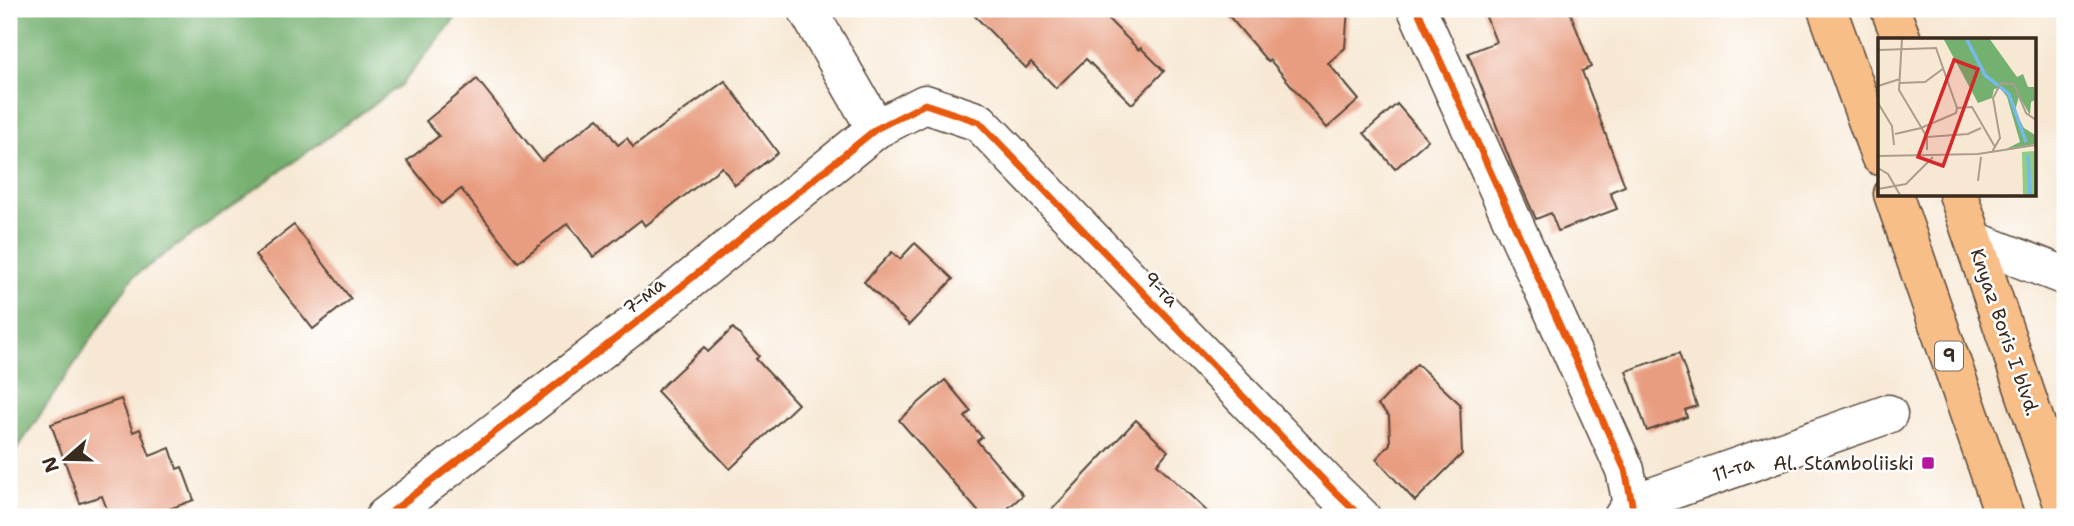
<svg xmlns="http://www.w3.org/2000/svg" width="2074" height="526" font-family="'Shantell Sans',sans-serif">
<rect width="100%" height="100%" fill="#fff"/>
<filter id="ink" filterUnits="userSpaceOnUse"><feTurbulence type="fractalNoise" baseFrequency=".0143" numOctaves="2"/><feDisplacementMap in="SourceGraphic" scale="14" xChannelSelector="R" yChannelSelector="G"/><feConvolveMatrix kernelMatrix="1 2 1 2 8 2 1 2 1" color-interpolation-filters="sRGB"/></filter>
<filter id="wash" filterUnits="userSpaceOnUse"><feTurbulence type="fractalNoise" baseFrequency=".00686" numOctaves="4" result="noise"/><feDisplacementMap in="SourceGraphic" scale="28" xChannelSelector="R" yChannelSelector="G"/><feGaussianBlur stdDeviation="1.57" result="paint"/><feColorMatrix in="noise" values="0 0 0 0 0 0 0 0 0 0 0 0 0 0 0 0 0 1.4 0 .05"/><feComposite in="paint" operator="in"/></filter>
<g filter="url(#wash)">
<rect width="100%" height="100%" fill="#f7e8d4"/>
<path fill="#74b070" stroke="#586d47" stroke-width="2" d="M9 9H463L402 84 133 277 9 461Z"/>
<g id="blocks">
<path fill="#e89d80" d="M968 9H1098L1139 50 1141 48 1164 71 1132 104 1086 59 1056 88 1031 62 1026 68Z
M1223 9H1348L1345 48 1328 63 1359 100 1327 128 1270 60 1268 62Z
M1483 9H1569L1591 67 1582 71 1625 186 1610 192 1617 209 1558 231 1551 213 1536 219 1513 168 1468 53 1496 42Z
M477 79 542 161 598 118 618 145 627 138 633 147 725 81 778 153 735 185 722 167 645 226 641 220 593 257 568 223 518 262 461 189 442 204 407 161 439 136 426 121Z
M1397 104 1428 140 1395 169 1364 133Z
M294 225 351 299 313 329 255 255Z
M915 243 953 279 909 325 864 282 892 252 900 259Z
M733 328 759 356 756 359 798 404 730 469 657 391 704 347 708 352Z
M1679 353 1697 406 1685 410 1687 417 1647 431 1626 371Z
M1417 364 1460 404 1462 454 1415 501 1376 459 1390 444 1389 416 1378 405Z
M945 380 971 411 965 417 982 437 977 441 1023 495 998 517H983L899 420Z
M121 399 133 432 140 429 150 456 170 448 177 469 182 467 194 500 169 509 172 517H110L102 496 80 503 51 424Z
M1136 420 1168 451 1157 464 1213 517H1045Z"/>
</g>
</g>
<g filter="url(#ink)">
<use href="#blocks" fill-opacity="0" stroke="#574639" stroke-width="2"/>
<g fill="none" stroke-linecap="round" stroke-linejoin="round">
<g stroke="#574639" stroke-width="41">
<path id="street" d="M807 9 876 129
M1417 9 1625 470 1632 504
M1975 241 2065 276
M385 517 646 315 876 129 925 104 979 122 1333 490 1361 517
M1623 517 1632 504 1888 414"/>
</g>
<g stroke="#574639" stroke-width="41">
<path id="highway" d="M1827 9 1880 156
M1890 9 1902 40
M1893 194 2005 517
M1958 194 2065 510"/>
</g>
<use href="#street" stroke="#fff" stroke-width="38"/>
<use href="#highway" stroke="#f7be87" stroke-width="38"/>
<g stroke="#fff" stroke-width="11">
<path id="cycleway" d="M1417 9 1625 470 1632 504
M385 517 646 315 876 129 925 104 979 122 1333 490 1361 517"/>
</g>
<use href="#cycleway" stroke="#e8590c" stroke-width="7"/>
</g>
</g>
<rect fill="#b5179e" stroke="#fff" stroke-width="2.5" x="1921" y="456" width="14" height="14" rx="3.5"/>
<g text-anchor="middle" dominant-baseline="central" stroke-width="5" stroke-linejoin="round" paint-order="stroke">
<rect fill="#fff" stroke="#766a62" stroke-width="2" x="1935" y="341.5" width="28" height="29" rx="5"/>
<g font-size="18" font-weight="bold" fill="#3b2a1e">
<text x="1949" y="356">9</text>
</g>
<g font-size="19" fill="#3b2a1e" stroke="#fff">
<text transform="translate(1161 289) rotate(46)">9-та</text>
<text transform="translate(644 296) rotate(-39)">7-ма</text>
<text transform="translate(2005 332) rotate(71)">Knyaz Boris I blvd.</text>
<text transform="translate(1733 469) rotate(-19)">11-та</text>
</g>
<g font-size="19" fill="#3b2a1e" stroke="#fff" text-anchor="end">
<text x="1914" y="463">Al. Stamboliiski</text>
</g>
</g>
<g transform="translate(1878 38)">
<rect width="158" height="158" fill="#f7e8d4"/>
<path d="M157 113V157H145L144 114Z" fill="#90cd82"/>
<path d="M65 0H111L139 39 145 36 150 49H156L157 62 153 64 152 77 141 58 137 73 146 90 157 97V106L128 111 142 104 129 59 122 50 116 51 114 60 100 65Z" fill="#74b070"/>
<path fill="none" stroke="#74bbec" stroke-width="3.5" d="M88 0 107 37 131 56 148 104M150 117 152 157"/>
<path fill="none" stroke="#ac9c8b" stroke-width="2" d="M24 0 21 52 49 99V112M0 12 58 10 79 70 78 75 43 90 17 96M21 45 47 44 66 30M0 48 22 41M0 65 14 88 16 107M79 70 94 69 117 109M49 99 90 96 103 90M114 114 122 100 115 60 123 45 136 46 148 75 158 82M0 118 100 116 158 107M0 130 10 136 22 157M100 143 103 119M0 151 28 146 55 119"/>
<path fill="#d62828" fill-opacity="0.15" stroke="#d62828" stroke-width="3.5" d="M76 22 100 31 65 128 40 119Z"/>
<rect width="158" height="158" fill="none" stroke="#3b2a1e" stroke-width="3.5"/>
</g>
<rect width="2074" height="526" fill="none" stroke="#fff" stroke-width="35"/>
<g transform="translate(66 459) rotate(250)" stroke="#ffffff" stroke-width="5" paint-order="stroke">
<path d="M0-5L12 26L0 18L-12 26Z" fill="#3b2a1e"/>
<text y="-10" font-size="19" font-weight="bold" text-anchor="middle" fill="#3b2a1e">N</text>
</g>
</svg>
